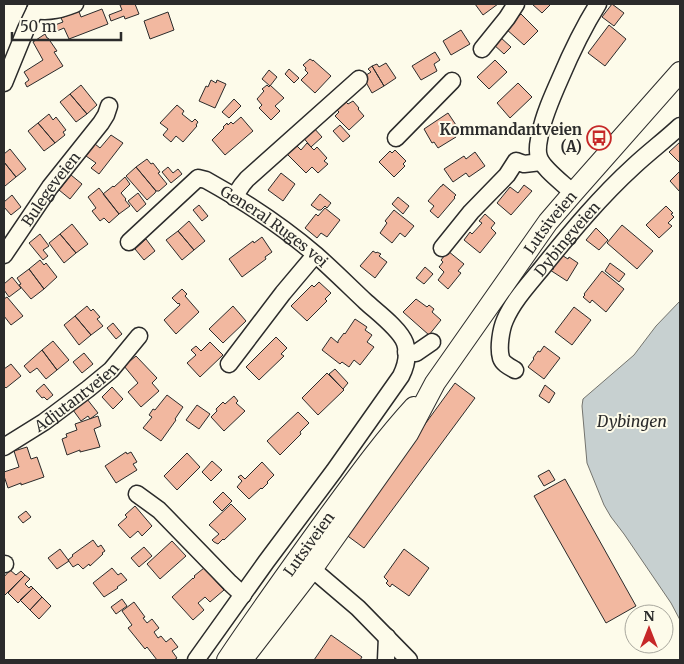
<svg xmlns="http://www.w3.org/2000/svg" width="684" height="664" font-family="Merriweather,serif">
<rect width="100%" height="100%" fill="#fdfbea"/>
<path fill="#c7d0d0" stroke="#74746e" d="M680 301V620L671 603 624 534 611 517 604 505 587 463 582 406 583 399 634 355 656 326Z"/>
<path fill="#f2b8a0" stroke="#2b2b2b" d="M124 4H135L139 14 125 19 124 16 111 21 109 15 122 10 120 5Z
M475 4H498L483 15Z
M532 4H551L542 13Z
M612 4 624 13 614 26 602 17Z
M78 9 81 17 102 9 108 24 69 39 64 28 57 31 55 25 63 22 61 18 77 12Z
M168 12 174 30 150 39 144 21Z
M521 14 538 31 524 45 506 29Z
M609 25 626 39 605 66 588 53Z
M461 30 470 44 451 55 443 41Z
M45 34 47 38H48L57 51 54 52 63 66 27 87 25 83 29 80 24 72 43 60 33 42Z
M500 37 511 47 504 54 493 44Z
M435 52 440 60 434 64 437 71 421 80 412 66Z
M310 59 313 61V60L331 76 315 93 301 80 308 73 305 70 306 68 303 65Z
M495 60 507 72 489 89 477 77Z
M386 63 396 78 384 86 372 66 377 64 379 67Z
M372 66 384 86 372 93 363 77 371 72 368 69Z
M289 69 299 78 294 83 285 74Z
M269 70 277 77 270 86 262 79Z
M211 80 216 83 217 80 226 84 215 108 199 101 206 86 208 87Z
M518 83 532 97 510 118 497 103Z
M81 85 97 105 87 114 70 94Z
M267 85 269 87 270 85 284 98 275 106 280 111 271 120 259 108 262 105 257 99 264 91 262 89Z
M70 94 87 114 76 122 60 102Z
M234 99 241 106 229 118 222 112Z
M353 101 359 108 358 109 364 116 349 130 335 116 339 112 337 110 346 102 348 104Z
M177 105 184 111 182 114 192 122 195 119 198 122 196 125 197 126 183 142 176 136 171 142 163 135 168 129 160 123Z
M448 113 456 125 450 129 456 137 438 148 434 142 432 143 424 129Z
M49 114 53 120 56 117 66 130 63 132 65 135 55 143 38 123Z
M241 117 253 131 225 155 212 140 224 128 223 127 227 123 228 125 231 122 233 124Z
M38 123 55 143 44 151 28 131Z
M340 125 350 136 343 142 333 131Z
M313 127 322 137 311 147 302 136Z
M111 135 123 143 99 174 91 168 96 163 86 156 95 144 100 148Z
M680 142V163L669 152Z
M307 143 314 150 317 147 327 158 324 161 328 164 318 173 312 167 306 173 286 153 295 144 301 150Z
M10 149 26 169 16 177 4 162V154Z
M395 150 406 161 403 164 405 166 394 177 379 162 390 151 392 153Z
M475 152 485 166 469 177 466 173 453 182 444 169 464 156 466 159Z
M147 159 151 164 153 163 160 172 158 173 167 184 159 191H156L136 167Z
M4 162 16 177 5 186 4 184Z
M136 167 156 191 155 193 147 200 126 176Z
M168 167 173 173 178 169 182 174 171 183 162 172Z
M680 171V192L670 181Z
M281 173 295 184 283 201 268 190Z
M71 175 82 184 70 199 59 190Z
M125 177 130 184 121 193 126 199 125 200 130 206 119 214 103 194 113 186 114 187Z
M443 184 456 195 454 197 455 198 438 218 430 211 434 206 428 201 441 186H442Z
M524 185 532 191 511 215 497 203 510 187 518 193Z
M99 188 119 214 109 223 104 218 100 221 92 211 96 208 88 197Z
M138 193 146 204 137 212 128 201Z
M320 194 331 203 327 208 325 206 321 210H318L311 205Z
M12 195 21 207 11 215 4 207V202Z
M398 197 409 206 403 214 392 204Z
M199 205 208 216 202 221 193 210Z
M666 206 673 213 671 214 674 217 668 223 672 226 659 238 646 225Z
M325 208 340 220 327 237 321 233 317 238 305 228 316 214 318 216Z
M394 210 414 226 405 237 400 233 392 243 380 233 387 223 385 221Z
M485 214 495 223 491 228 496 233 480 253 464 240 470 232 472 234 482 223 479 221Z
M189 221 205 241 194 250 178 231Z
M72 224 88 244 76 253 60 234Z
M622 225 653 251 637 269 607 243Z
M596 228 608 240 599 250 586 240Z
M178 231 194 250 182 260 166 240Z
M40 234 49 246 43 250 48 256 43 260 29 243Z
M60 234 76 253 64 263 49 243Z
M262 237 272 252 265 257 266 259 242 277 229 259 253 241 254 243Z
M146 239 155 251 144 260 135 249Z
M373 251 376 253 377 252 381 254 379 256 387 262 375 278 360 266Z
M448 251 464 264 458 271 461 273 448 289 438 280 444 272 439 267 443 262 441 260Z
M560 254 568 259 569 257 578 263 567 281 550 270Z
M40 260 44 265 46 263 57 277 44 289 29 269Z
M610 263 625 274 619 282 605 271Z
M425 267 433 274 424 284 416 278Z
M29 269 44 289 31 299 19 285 21 284 17 278Z
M602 271 624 289 606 312 592 300 590 303 583 297 585 295 584 294Z
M12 277 21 288 9 297 4 290V284Z
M319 282 331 293 325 299 327 301 307 321 291 306 312 285 314 287Z
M182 289 187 294 185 296 199 312 176 334 164 320 180 305 179 303 178 304 172 298Z
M7 297 23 316 11 325 4 316V299Z
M416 299 427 307 429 305 434 309 432 312 441 320 429 335 403 312Z
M87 306 91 311 93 309 100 317 97 319 103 326 91 335 75 316Z
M233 306 246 321 223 343 209 329Z
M574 307 591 320 572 345 555 332Z
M75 316 91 335 79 345 64 325Z
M355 319 367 327 365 330 372 335 367 342 374 347 360 365 354 360 349 367 342 362 340 364 322 350 331 337 338 343V341L344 333 345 334Z
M113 323 122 334 116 339 107 328Z
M276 337 287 348 281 354 284 356 259 380 246 367Z
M53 341 69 360 57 370 42 350Z
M210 342 223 355 200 377 187 363 196 355 191 350 196 346 201 351Z
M544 346 560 358 544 379 528 367 534 359 533 358 538 351 540 352Z
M42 350 57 370 46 379 37 368 30 373 24 366Z
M84 353 93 364 82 373 73 362Z
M136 356 157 378 152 383 159 391 141 407 128 392 138 383 124 366Z
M11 364 21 376 6 388 4 386V369Z
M335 369 348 383 343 389 329 374Z
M327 373 344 390 318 415 302 398Z
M455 383 475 398 364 548 345 534Z
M44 384 53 395 47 400 44 397 42 398 36 391Z
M545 385 555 393 549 403 539 396Z
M112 387 123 399 113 409 102 397Z
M167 395 183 407 175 419 176 420 161 441 143 428 152 417 149 415 153 409 155 410Z
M234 396 238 401 236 403 245 411 224 431 211 417 217 411 216 409 223 402 225 404Z
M87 399 98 413 90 419 88 416 81 421 73 410Z
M197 405 210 414 199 429 186 420Z
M298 412 309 423 300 432 301 434 280 455 267 441Z
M98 416 101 426 94 429 100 447 80 452V450L67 455 62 439 67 437 66 434 77 430 75 424Z
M27 447 31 459 37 457 44 477 21 485V483L8 488 4 476V472L19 467 14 451Z
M126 452 127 454 131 452 137 462 133 464 137 470 116 483 105 466Z
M187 453 200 467 177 490 164 476Z
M212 461 222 470 211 481 202 472Z
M262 462 274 475 267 482 268 483 262 489 261 488 249 499 237 487 242 481 238 477 241 475 245 479Z
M549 470 555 480 544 486 538 476Z
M565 479 636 606 606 623 534 496Z
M223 492 232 501 222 511 213 502Z
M231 504 246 519 224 540 223 539 218 544 214 542 212 540 219 534 209 525Z
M135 506 152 526 142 536 138 531 130 538 118 525 127 517 125 515Z
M26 511 31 517 23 523 18 517Z
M93 540 98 547 101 545 105 551 102 553 103 554 90 566 89 564 83 569 78 564 73 567 68 560 73 556 72 555Z
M172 541 186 556 160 579 147 564Z
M144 547 152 556 139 567 131 558Z
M60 549 69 561 57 569 48 558Z
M404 549 429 568 409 596 392 584 390 587 386 583 388 581 384 577Z
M112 568 118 575 121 573 127 580 117 587 118 588 104 597 93 583Z
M204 568 224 590 210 602 205 597 198 603 204 610 193 620 172 597 193 578V579L195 577 194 576Z
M10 570 16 575 21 571 25 575 5 595 4 593V577Z
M25 575 30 579 25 584 29 588 31 586 33 588 18 603 8 593Z
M33 588 42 597 30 610 20 600Z
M42 597 51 606 39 619 30 610Z
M122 599 127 606 116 614 111 607Z
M134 602 145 617 143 618 147 623 152 619 159 628 154 632 158 638 161 636 166 642 171 638 178 647 172 651 177 658 174 660H157L147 647 145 649 128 628 132 625 122 611Z
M331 635 362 657 360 660H314Z"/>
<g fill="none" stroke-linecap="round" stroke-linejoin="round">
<g stroke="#2b2b2b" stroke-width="19">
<g id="minor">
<path d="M35 10C49 13 62 9 75 4"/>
<path d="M482 49 507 18 516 4"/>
<path d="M4 83 26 29 38 4"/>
<path d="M396 138 452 81"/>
<path d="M573 193C564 184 542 168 539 157 536 149 539 141 540 134 544 115 552 97 560 79 571 53 583 28 598 4"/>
<path d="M234 197 242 185 247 179 359 79"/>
<path id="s1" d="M129 242 198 178 206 180C244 201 282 226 316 255 333 270 349 286 366 302 377 312 400 329 405 343 409 355 406 366 401 376L334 471 266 562 196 660"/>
<path d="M442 248 471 212 507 175 516 161 524 164 541 162"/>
<path id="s2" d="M4 255 50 187 101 123 106 115 109 106"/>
<path d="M406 352 416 353 432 342"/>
<path d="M229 364 283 293 315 255"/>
<path id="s3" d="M515 370C510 367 503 364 501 358 498 348 501 329 505 320 513 301 529 284 542 268 571 232 600 197 634 166 649 152 665 140 680 126"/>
<path id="s4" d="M4 447 44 422 88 389 111 370 139 336"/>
<path d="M137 494 159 510 230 583 243 595"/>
<path d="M304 562 358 608 409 660"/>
<path d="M4 564H5"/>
<path d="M386 660 387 637"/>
</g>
</g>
<g stroke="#2b2b2b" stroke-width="22">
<g id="major">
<path id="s5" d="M227 660C259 612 293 565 327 518 355 480 382 442 414 407"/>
<path id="s6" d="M242 660 313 568 408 434 435 383 548 222 573 193 680 72"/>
</g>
</g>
<use href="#minor" stroke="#fdfbea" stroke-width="16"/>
<use href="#major" stroke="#fdfbea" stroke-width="20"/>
</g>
<defs>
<g id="bus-ring" transform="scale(1.25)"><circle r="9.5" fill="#fdfbea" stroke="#c62828" stroke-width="1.5"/><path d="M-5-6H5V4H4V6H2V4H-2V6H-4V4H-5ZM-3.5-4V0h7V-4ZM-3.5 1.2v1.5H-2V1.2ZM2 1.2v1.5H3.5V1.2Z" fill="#c62828"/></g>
</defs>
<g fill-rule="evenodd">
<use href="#bus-ring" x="599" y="138"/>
</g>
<g text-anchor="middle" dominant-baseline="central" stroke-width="4" stroke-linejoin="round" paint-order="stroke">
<g font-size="15" font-weight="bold" fill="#2b2b2b" stroke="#fdfbea" text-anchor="end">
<text x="582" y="129">Kommandantveien<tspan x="582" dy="17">(A)</tspan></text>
</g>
<g font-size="15" fill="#2b2b2b" stroke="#fdfbea">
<text stroke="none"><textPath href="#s2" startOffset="81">Bulegeveien</textPath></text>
<text stroke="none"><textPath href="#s6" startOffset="536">Lutsiveien</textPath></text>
<text stroke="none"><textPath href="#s1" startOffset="185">General Ruges vei</textPath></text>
<text stroke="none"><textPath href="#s3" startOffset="160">Dybingveien</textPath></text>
<text stroke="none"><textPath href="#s4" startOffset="88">Adjutantveien</textPath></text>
<text stroke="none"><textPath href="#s5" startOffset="142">Lutsiveien</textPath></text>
</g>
<g font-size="16" font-style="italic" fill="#2b2b2b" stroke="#fdfbea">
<text x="632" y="421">Dybingen</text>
</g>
</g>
<rect width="684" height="664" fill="none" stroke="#2b2b2b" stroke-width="10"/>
<g transform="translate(649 629)"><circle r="24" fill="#fdfbea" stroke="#a9a89e"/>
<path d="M0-4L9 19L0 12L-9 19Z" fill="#c62828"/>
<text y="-8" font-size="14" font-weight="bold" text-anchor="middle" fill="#2b2b2b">N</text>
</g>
<path d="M12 32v8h109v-8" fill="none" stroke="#2b2b2b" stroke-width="2.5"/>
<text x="20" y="32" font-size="15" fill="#2b2b2b" stroke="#fdfbea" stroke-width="4" paint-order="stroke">50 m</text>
</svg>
